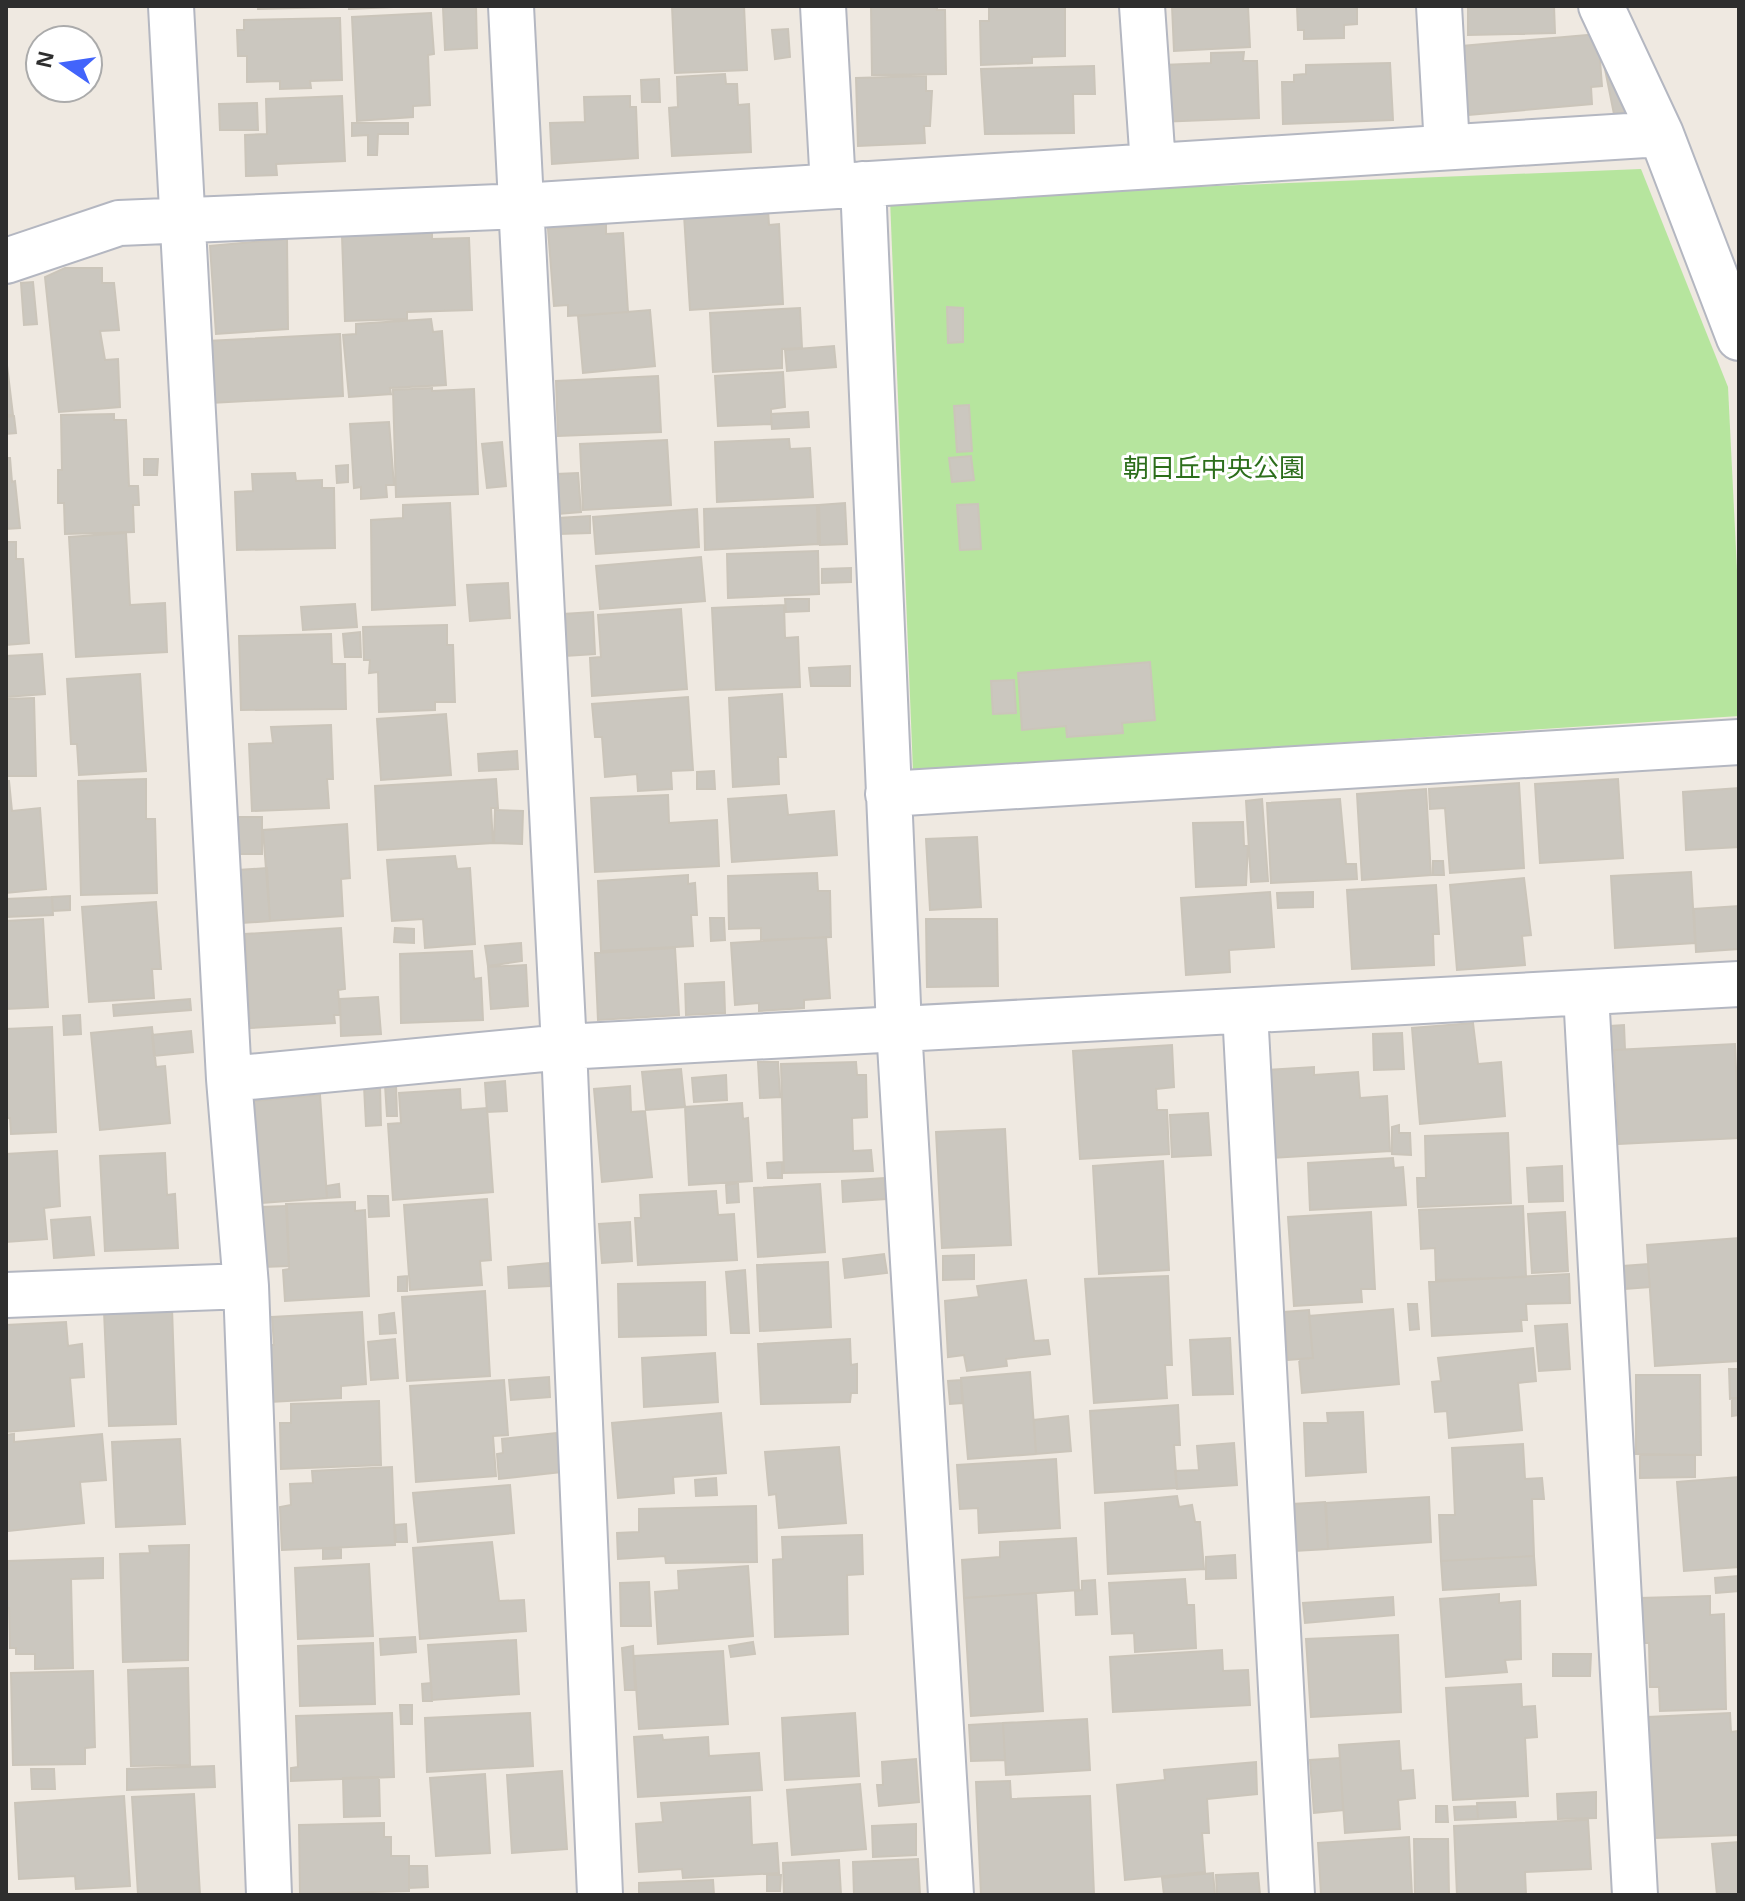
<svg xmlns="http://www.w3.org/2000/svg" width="1745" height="1901" font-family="Helvetica,'Noto Sans JP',sans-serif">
<rect width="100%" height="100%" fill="#efe9e1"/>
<path fill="#b6e59e" d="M1641 169 1728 387 1739 611V716L913 771 890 199Z"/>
<path fill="#cbc7bf" stroke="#cbc5ba" stroke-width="2" d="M258 6H335V7L258 9Z
M349 6H417L349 9Z
M476 6 477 48 445 50 443 8Z
M672 6H744L747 70 675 73Z
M871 6H937V10H945L946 74 872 75Z
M989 6H1065V56L1032 57V63L981 65 980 21H989Z
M1172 6H1248L1250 47 1174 51Z
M1297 6H1357V24L1344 25V38L1304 39V30H1298Z
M1468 6H1554L1555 33 1468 35Z
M431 13 434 54 428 55 430 105 413 106V117L357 121 352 17Z
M340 18 342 80 310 81 311 88 280 89V81L247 82V56H238L237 30H244V20Z
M788 29 790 57 775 59 772 30Z
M1598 34 1602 86 1591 87 1592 104 1469 115 1462 46Z
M1599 39 1632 111 1614 114Z
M1244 52 1243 61H1257L1259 118 1158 122 1162 65 1211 63V53Z
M1390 63 1393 120 1283 124 1282 82H1294V75L1306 74V65Z
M1094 66 1095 94H1073L1074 133 985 134 981 69Z
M725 74 726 84H737L738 105 749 104 751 152 672 156 669 108 678 107 677 77Z
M926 76V91H932L930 126H924L925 143 858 146 856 78Z
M659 79 660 102H642L641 80Z
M342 96 345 161 276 164 277 175 246 176 245 135 267 134 266 99Z
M630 96V107H636L638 158 552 164 550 123 585 122 584 97Z
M257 103 258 130H220L219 104Z
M352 123H408V134H378L377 155H368V135L352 136Z
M768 210 769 225 779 224 783 304 690 310 684 215Z
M606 224V234L623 233 628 312 568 316V305L554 306 548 229Z
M432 233V239L469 238 472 310 407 312V319L345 321 342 236Z
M287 239 288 329 216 334 210 246Z
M65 268H102V283H114L119 330 100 331 105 360 118 359 120 407 59 412 45 277Z
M33 282 37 324 24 325 21 283Z
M947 307 963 308V342L948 343Z
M800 308 802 348 782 349V368L713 372 710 313Z
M650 310 655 366 583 373 578 316Z
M431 319 433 332 442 331 446 385 390 388 391 394 349 397 343 335 356 334V324Z
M340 334 343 396 211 403 207 341Z
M834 346 836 367 787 371 785 350Z
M6 357 13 415H6Z
M783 372 785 407 771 409V424L718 426 715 376Z
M658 376 661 432 558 436 556 381Z
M432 388V391L474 389 478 494 396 497 393 390Z
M969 405 972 451 957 452 954 406Z
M808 412 809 427 772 429 771 414Z
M114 414V420H126L129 486H138L139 505H133L134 532 65 534 64 503H58V470H62L61 415Z
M14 416 16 433 6 434V417Z
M389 422 394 485H386L387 497 361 499V487L354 488 350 424Z
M789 439 790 449 810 448 813 497 717 502 715 442Z
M667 440 671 505 583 510 580 444Z
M502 442 506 486 487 488 482 444Z
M971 456 974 480 952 482 949 458Z
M6 458H10L12 482 15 481 20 528 6 529Z
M144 459H158L157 475H144Z
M348 465V482L337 483 336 466Z
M295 473 296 481 322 480V488H334L335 548 237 550 235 492 253 491 252 474Z
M578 473 581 512 558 514 556 474Z
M450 503 455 605 372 610 371 520 403 518V505Z
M845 503 847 544 820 545 819 505Z
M978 504 981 549 960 550 957 505Z
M817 505 818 544 705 550 704 509Z
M697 509 699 547 596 554 593 517Z
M590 516V533L559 534 558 518Z
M126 533 130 605 165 603 167 652 76 657 69 537Z
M6 542H16V559H23L29 643 6 645Z
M818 551 819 594 728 598 727 554Z
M701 557 705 601 600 609 596 566Z
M851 568V582L822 583V569Z
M508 583 510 618 470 621 467 585Z
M785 599H809V611L786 612Z
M355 604 357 627 303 630 301 607Z
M784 605 785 638 798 637 800 687 716 690 712 608Z
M681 609 687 689 592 696 590 658 601 657 598 615Z
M593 612 595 654 565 656 563 614Z
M447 625V645H453L455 702H435V710L379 712 378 672 369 673 370 660H364L363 627Z
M360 632 361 657H345L343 634Z
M331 634 332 664H345L346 709 241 710 239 636Z
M42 654 45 694 6 697V656Z
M1150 662 1155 720 1122 723 1123 733 1067 737 1066 726 1022 730 1018 673Z
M850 666V686H811L809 668Z
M140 674 146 771 79 775 77 744H71L67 679Z
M1014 680 1016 713 993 714 991 681Z
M782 694 786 757H778L779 784 733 787 729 698Z
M688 697 693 770 671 771 672 789 638 791 637 774 605 777 602 737H595L592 704Z
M34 698 36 776H6V699Z
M446 714 451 775 381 780 377 719Z
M331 725 333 779H327L329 808 252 811 249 744 273 743 271 727Z
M517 751 518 769 479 771 478 754Z
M714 771 715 789H697V772Z
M146 779V819H155L157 893 81 895 78 781Z
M496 779 498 808H491L493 843 378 850 375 786Z
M1618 779 1623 858 1540 863 1535 784Z
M6 781H9L12 811 40 808 46 889 6 893Z
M1519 783 1524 868 1450 873 1445 808 1430 809 1429 789Z
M1739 788V847L1686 850 1683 792Z
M1426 789 1431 875 1362 880 1357 794Z
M668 795 669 823 717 820 719 866 595 872 591 798Z
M786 795 788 815 834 811 837 855 732 862 728 799Z
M1262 799 1268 881 1251 882 1246 801Z
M1340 799 1346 864H1356L1357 879 1271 883 1267 803Z
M495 810 523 811 522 844 494 843Z
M235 817H262V854H235Z
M1243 822 1244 846 1248 845 1246 885 1196 887 1193 823Z
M347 824 350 878 341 879 343 916 270 921 263 830Z
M977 837 981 907 930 910 926 839Z
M455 856 457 869 470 868 475 944 425 948 423 919 392 921 387 860Z
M1433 861H1443L1444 875H1433Z
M267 868 270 921 242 923 238 870Z
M1691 872 1695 943 1615 948 1611 876Z
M817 873 818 891H830L831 937 761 940V928L729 929 728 876Z
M688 875V884L695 883 697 915H691L693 946 601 951 598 881Z
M1524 878 1531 935 1522 936 1525 965 1457 970 1450 885Z
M1436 885 1439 934H1433L1434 965 1352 969 1347 890Z
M1270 892 1274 947 1229 950 1230 972 1186 975 1181 898Z
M1313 892V907L1278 908 1277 893Z
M70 896V910L53 911 52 897Z
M52 897 53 915 6 917V899Z
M156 902 161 969H152L154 998 89 1002 82 907Z
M1739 906V949L1696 952 1694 909Z
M710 918H724L725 940 711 941Z
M43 919 48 1007 6 1009V921Z
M926 919H997L998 986 927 987Z
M341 928 345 989 338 990 340 1015H334L335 1023 250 1028 245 934Z
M395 928 414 929V943L394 942Z
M826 937 830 998 804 1000V1008L759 1011V1003L735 1005 731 943Z
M521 943 522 961 488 966 485 946Z
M675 948 679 1015 598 1020 595 953Z
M472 951 474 979 481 978 483 1020 401 1023 400 954Z
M526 965 528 1006 491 1009 488 967Z
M724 982 725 1013 686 1015 685 984Z
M378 997 381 1034 341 1036 340 999Z
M190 999 191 1010 114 1016 113 1005Z
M80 1015 81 1034 64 1035 63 1016Z
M1473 1023 1478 1064 1501 1062 1505 1116 1420 1124 1412 1028Z
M1624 1025 1625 1050H1611L1610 1026Z
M52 1027 56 1132 11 1134 10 1118H6V1029Z
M152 1027 156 1067 165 1066 170 1123 100 1130 91 1033Z
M191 1031 193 1052 154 1056 152 1035Z
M1402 1033 1404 1069 1374 1070 1373 1034Z
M1735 1044 1739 1138 1619 1144 1614 1050Z
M1172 1045 1174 1087 1156 1089 1157 1110H1167L1169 1154 1080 1159 1073 1051Z
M758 1062H778L780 1097 760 1098Z
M856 1062 857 1075H866L867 1117 852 1118 853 1151 871 1150 873 1171 784 1173 781 1064Z
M1314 1067V1075L1358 1072 1360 1098 1387 1096 1390 1151 1271 1158 1265 1070Z
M681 1069 685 1107 646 1110 642 1072Z
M726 1075 727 1100 694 1102 692 1078Z
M505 1081 507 1111 487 1112 485 1083Z
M380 1085 381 1125 366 1126 364 1086Z
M385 1085H396L397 1116H387Z
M630 1086 631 1112 645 1111 652 1177 602 1182 594 1089Z
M460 1089 461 1110 487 1108 493 1192 393 1200 388 1124 401 1123 399 1093Z
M320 1095 327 1198 262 1203 254 1101Z
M742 1103 743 1119 748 1118 752 1181 689 1185 685 1107Z
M1208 1113 1211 1155 1172 1157 1170 1115Z
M1399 1125V1133H1410L1411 1155 1392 1154V1127Z
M1005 1129 1011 1245 942 1248 936 1132Z
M1508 1133 1511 1203 1418 1207 1417 1178H1426L1425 1136Z
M57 1151 60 1206 44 1208 47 1239 6 1242V1154Z
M165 1153 167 1195 175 1194 178 1248 105 1251 100 1156Z
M1393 1158 1394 1168 1403 1167 1406 1205 1310 1210 1308 1163Z
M1163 1161 1169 1270 1099 1274 1093 1166Z
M782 1162V1178H768L767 1163Z
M1562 1166 1563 1201 1529 1202 1527 1168Z
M884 1178 886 1199 843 1202 842 1181Z
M738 1183 739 1202 727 1203 726 1185Z
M339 1184 340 1197 327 1198 326 1186Z
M820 1184 825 1252 758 1257 754 1188Z
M716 1191 718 1215 734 1214 737 1260 638 1265 635 1218H641L640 1195Z
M368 1196H388L389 1216 369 1217Z
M487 1199 491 1260 480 1261 482 1285 410 1290 404 1205Z
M355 1202V1211L365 1210 369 1296 285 1301 283 1270 289 1269 286 1204Z
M287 1206 289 1266 262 1267 260 1207Z
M1523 1206 1526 1277 1436 1280 1435 1248 1421 1249 1419 1210Z
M1371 1212 1375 1289H1361L1362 1302 1294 1306 1288 1217Z
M1565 1212 1568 1271 1532 1273 1528 1214Z
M90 1217 94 1255 54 1258 51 1220Z
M630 1222 632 1261 602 1263 599 1224Z
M1739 1238V1361L1655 1366 1647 1245Z
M884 1254 887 1273 845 1278 843 1259Z
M974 1255V1279L943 1280V1256Z
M828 1262 831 1327 760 1331 757 1265Z
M549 1263 550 1286 509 1288 508 1267Z
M1648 1264 1650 1287 1625 1289 1623 1266Z
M745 1270 749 1333H731L726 1272Z
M1569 1274 1570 1303 1526 1304 1527 1320H1521L1522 1331 1432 1336 1429 1282Z
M407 1276V1291H398V1277Z
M1168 1276 1172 1365H1165L1167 1398 1094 1403 1085 1279Z
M1026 1280 1034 1341 1048 1340 1050 1354 1006 1359 1007 1366 967 1371 964 1355 948 1357 945 1301 979 1297 977 1286Z
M705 1282 706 1335 619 1337 618 1284Z
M485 1291 490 1376 407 1381 402 1297Z
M1408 1304H1417L1419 1329 1410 1330Z
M172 1308 176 1424 109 1426 104 1311Z
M1393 1309 1399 1384 1302 1393 1299 1359 1313 1358 1309 1316Z
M1309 1310 1313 1358 1288 1360 1284 1312Z
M362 1312 366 1384 341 1386V1398L270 1402 267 1345H274L272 1317Z
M394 1313 396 1333 380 1334 379 1315Z
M66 1322 68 1346 82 1344 84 1377 70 1378 74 1426 6 1432V1325Z
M1567 1324 1570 1369 1539 1371 1535 1326Z
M1230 1338 1233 1394 1193 1395 1190 1340Z
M395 1339 398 1378 371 1380 368 1342Z
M850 1339 851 1365 857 1364V1393H851L850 1402 761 1404 758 1344Z
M1533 1348 1536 1381 1518 1383 1522 1430 1449 1438 1447 1411 1435 1412 1432 1382 1441 1381 1438 1358Z
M715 1353 718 1402 644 1407 642 1358Z
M1729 1369H1739V1398L1730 1399Z
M1030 1372 1036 1454 968 1459 961 1378Z
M1636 1375H1700L1701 1455 1636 1454Z
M549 1377 550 1397 511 1400 509 1380Z
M504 1380 508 1435 493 1436 496 1476 416 1482 410 1386Z
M961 1380 962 1403 950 1404 948 1381Z
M1732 1398H1739V1415L1732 1416Z
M379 1401 381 1465 281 1469 280 1423H291V1404Z
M1178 1405 1180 1445H1174L1177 1488 1095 1493 1090 1411Z
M1363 1412 1366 1472 1306 1476 1304 1423H1328L1327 1413Z
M721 1413 726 1473 673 1477 674 1493 618 1498 612 1423Z
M1068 1416 1071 1451 1036 1454 1034 1420Z
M556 1433 561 1472 499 1479 497 1454 503 1453 502 1439Z
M14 1434V1442L102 1434 106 1480 80 1482 84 1523 9 1531 6 1435Z
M180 1439 185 1524 116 1527 112 1442Z
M1234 1443 1237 1485 1177 1489 1175 1471 1199 1470 1197 1446Z
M1523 1444 1525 1479 1542 1478 1544 1499H1532L1534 1556 1441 1561 1439 1515H1455L1452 1448Z
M839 1447 846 1523 779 1528 776 1494 769 1495 765 1452Z
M1640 1455H1695V1477L1640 1478Z
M1056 1459 1060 1528 979 1533 978 1508 960 1509 957 1465Z
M392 1467 395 1545 282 1550 280 1507 291 1505 290 1484 313 1483 312 1471Z
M1739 1477V1567L1684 1571 1677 1482Z
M716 1478 717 1495 696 1496 695 1480Z
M510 1485 514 1533 418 1542 413 1493Z
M1177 1496 1179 1507 1192 1505 1195 1522H1200L1204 1569 1108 1574 1105 1503Z
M1429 1497 1431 1542 1328 1549 1326 1503Z
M1325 1502 1328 1549 1294 1551 1292 1504Z
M756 1506 757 1562 666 1563 665 1556 618 1559 617 1533 639 1532V1509Z
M406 1524 407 1542H396L395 1525Z
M862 1535 863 1574 847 1575 848 1634 775 1637 773 1560 783 1559 782 1537Z
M1076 1538 1079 1590 964 1598 962 1560 1000 1557V1542Z
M492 1542 499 1601 524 1600 526 1631 420 1639 413 1548Z
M189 1545 188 1660 123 1662 120 1554 150 1553 149 1546Z
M323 1549H341V1558L323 1559Z
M1235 1555 1236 1578 1206 1579V1557Z
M1534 1556 1536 1585 1443 1590 1441 1561Z
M103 1558V1578L71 1579 73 1668 35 1669V1654H16V1648H10L9 1608H6L8 1561Z
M369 1564 373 1636 298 1639 295 1568Z
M748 1566 753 1636 658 1644 655 1592 679 1590 678 1571Z
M1738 1576 1739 1591 1716 1593 1715 1578Z
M1185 1579 1187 1605H1194L1196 1648 1135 1652 1134 1633 1112 1634 1109 1583Z
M1095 1580 1097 1614 1076 1615 1075 1591 1082 1590V1581Z
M649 1582 651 1626H621L620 1583Z
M1036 1593 1043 1711 971 1716 964 1598Z
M1499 1594V1603L1520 1601 1521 1659 1505 1660 1507 1672 1446 1677 1440 1599Z
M1710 1596V1615L1724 1614 1726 1709 1660 1711 1659 1687H1650L1649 1643H1643L1640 1598Z
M1393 1597 1394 1615 1305 1623 1303 1603Z
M1398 1635 1401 1712 1311 1717 1306 1639Z
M415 1637 416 1652 381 1655 380 1639Z
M516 1640 519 1694 432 1700 428 1645Z
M753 1642 755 1654 731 1657 729 1646Z
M373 1643 375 1704 300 1706 298 1646Z
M633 1646 635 1690H625L622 1648Z
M1222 1650 1223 1671 1248 1670 1250 1705 1113 1712 1110 1657Z
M723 1651 728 1724 639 1729 634 1656Z
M1553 1654H1591L1590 1676H1553Z
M188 1668 190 1765 131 1766 128 1670Z
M93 1671 95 1747 85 1748V1764L13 1765 11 1673Z
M431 1683 432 1701H423L422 1684Z
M1521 1684 1522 1707 1535 1706 1537 1737 1525 1738 1528 1796 1453 1800 1446 1688Z
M400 1705H412V1724H401Z
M392 1713 394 1777 291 1781V1768L298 1767 296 1716Z
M530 1713 533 1766 427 1772 425 1718Z
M855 1713 859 1776 785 1780 782 1718Z
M1730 1713 1731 1732 1739 1731V1835L1655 1838 1648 1717Z
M1087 1719 1090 1770 1006 1775 1003 1723Z
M1003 1723 1005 1760 971 1761 969 1725Z
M662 1735 663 1740 708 1737 709 1756 759 1753 762 1790 638 1797 634 1737Z
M1399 1741 1401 1771 1413 1770 1415 1798 1398 1800 1400 1829 1345 1833 1339 1745Z
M1340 1758 1343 1810 1314 1813 1310 1760Z
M916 1759 919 1802 879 1806 877 1785H883L882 1762Z
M1256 1762 1257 1794 1207 1799 1209 1833H1202L1205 1872 1125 1880 1117 1785 1165 1780 1164 1770Z
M214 1766 215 1787 127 1790V1769Z
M31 1769H54L55 1789H32Z
M562 1771 567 1849 512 1853 507 1775Z
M485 1774 490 1853 436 1856 430 1778Z
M379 1777 380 1816 344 1817 343 1778Z
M1010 1781 1011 1799 1090 1796 1094 1895H981L976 1782Z
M860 1784 866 1849 792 1855 787 1790Z
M1596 1792V1818L1558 1819 1557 1794Z
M194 1794 200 1895 138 1894 132 1797Z
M124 1796 130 1886 76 1889 75 1876 19 1879 15 1803Z
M750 1797 752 1845 777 1843 779 1873 683 1878 682 1869 639 1872 636 1824 663 1822 661 1803Z
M1515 1802 1516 1817 1478 1819 1477 1803Z
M1436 1806H1447L1448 1822H1436Z
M1477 1806 1478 1819 1455 1820 1454 1807Z
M1588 1820 1591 1869 1525 1872 1526 1895H1457L1454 1826Z
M384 1823V1837H391V1856H409V1891L300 1894 299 1825Z
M916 1824V1855L873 1857 872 1826Z
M1409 1837 1412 1895H1321L1318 1843Z
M1414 1839H1448L1449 1895H1415Z
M1739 1842V1895H1717L1712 1844Z
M918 1859 920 1895H854L853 1862Z
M839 1860 841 1895H784L783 1863Z
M409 1866H427L428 1887 409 1888Z
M1213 1873 1215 1895H1164L1162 1878Z
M1258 1873 1260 1895H1217L1216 1875Z
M767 1875H781L780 1891H767Z
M713 1880 714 1895H639V1883Z"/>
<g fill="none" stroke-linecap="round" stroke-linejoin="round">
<g stroke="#b4b7c1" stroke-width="48">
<path id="minor" d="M171 6 229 1079 246 1286 269 1895
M511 6 564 1047 600 1895
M823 6 833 186
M1142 6 1153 165
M1439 6 1447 147
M1601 6 1661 134
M863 184 899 1028 951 1895
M6 261 119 223 521 206 1661 134 1739 338
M888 794 1739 742
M1586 993 1635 1895
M1245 1011 1292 1895
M229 1079 564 1047 1739 984
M6 1295 246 1286"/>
</g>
<use href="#minor" stroke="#fff" stroke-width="44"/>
</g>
<g text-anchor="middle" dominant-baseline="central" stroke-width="6" stroke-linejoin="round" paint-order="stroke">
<g font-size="26" fill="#2c6e1b" stroke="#fff">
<text x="1214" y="468">朝日丘中央公園</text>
</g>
</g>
<rect width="1745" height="1901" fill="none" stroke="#2e2e2e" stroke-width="16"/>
<g transform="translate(64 64) rotate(283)"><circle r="38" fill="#ffffff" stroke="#ababab" stroke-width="2"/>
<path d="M0-6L14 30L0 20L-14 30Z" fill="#4264fb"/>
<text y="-12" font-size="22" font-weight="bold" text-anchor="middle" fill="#2e2e2e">N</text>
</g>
</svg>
